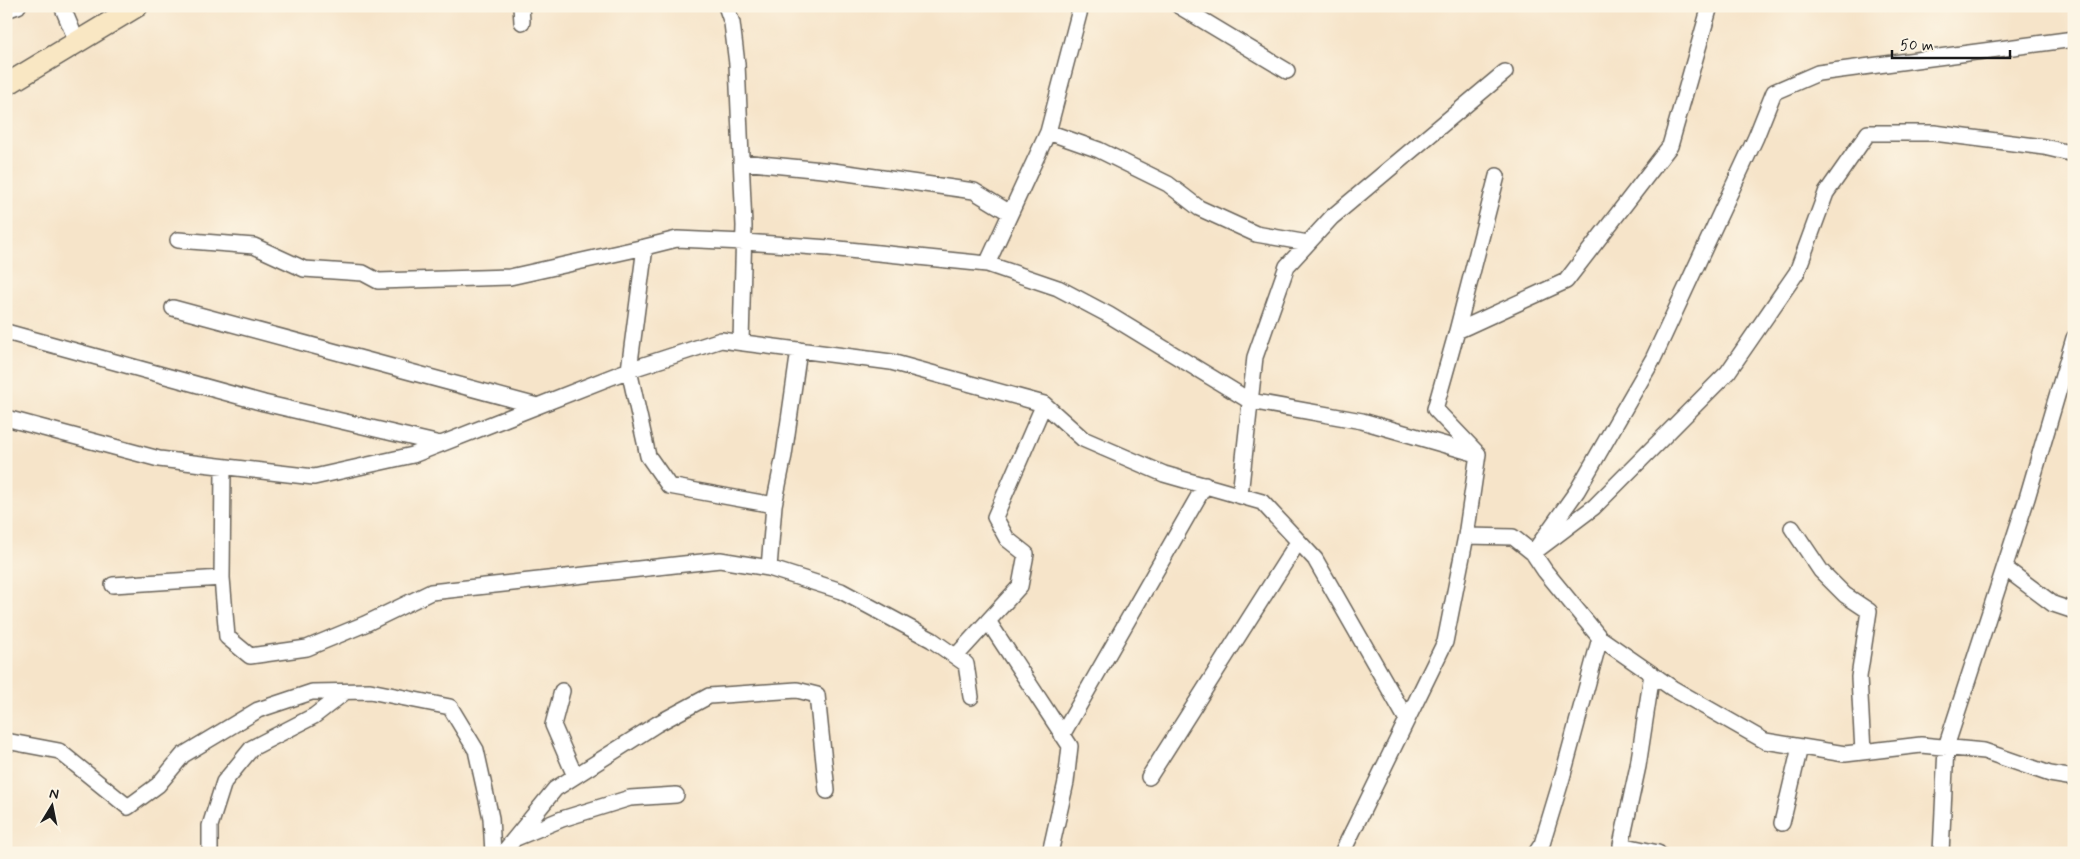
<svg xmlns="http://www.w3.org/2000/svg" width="2080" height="859" font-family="Mynerve,sans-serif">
<rect width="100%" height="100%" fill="#fcf5e5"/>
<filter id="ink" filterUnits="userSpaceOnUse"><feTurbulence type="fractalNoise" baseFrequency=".02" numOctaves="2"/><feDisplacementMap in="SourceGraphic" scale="10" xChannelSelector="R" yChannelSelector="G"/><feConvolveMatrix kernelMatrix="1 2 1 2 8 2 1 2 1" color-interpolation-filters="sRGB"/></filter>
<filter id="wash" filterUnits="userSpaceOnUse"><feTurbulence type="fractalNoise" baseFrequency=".0096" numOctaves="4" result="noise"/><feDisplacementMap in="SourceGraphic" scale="20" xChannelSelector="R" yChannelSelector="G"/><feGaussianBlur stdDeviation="1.12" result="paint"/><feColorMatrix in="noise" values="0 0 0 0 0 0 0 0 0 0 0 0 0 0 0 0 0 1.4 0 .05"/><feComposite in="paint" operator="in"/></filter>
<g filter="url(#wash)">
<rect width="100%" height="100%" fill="#f6e4c9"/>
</g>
<g filter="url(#ink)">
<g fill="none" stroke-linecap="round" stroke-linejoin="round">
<g stroke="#686259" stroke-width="18">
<path id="street" d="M62 6 77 42
M521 6 522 22
M726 6 732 23 737 64 744 226 741 342
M1179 6 1287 71
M6 10 18 6
M2074 39 1818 73 1774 92 1756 137 1653 359 1577 491 1533 553 1594 507 1728 372 1797 272 1826 193 1868 133H1934L2044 147 2074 154
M1048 132 1099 150 1168 184 1199 208 1256 234 1308 243
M741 162 833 171 974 191 1010 213
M178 240 254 246 304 269 363 273 378 281 510 277 645 247 629 370 648 456 669 486 774 505
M645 247 677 239 744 242 829 248 987 264 1058 288 1109 315 1250 401 1362 421 1477 454
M987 264 1048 132 1081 6
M173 308 537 406
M1457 331 1497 176
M6 332 264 403 440 444
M6 418 159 459 314 477 413 455 629 370 721 340 891 362 1044 404 1083 439 1164 474 1262 502 1315 559 1407 720
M223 467 222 578 227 637 250 656 307 648 365 624 431 592 720 560 769 568 841 591 932 640 966 664 971 697
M1240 495 1255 357 1287 266 1332 217 1505 72
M1792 528 1821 571 1845 595 1869 611 1859 677 1863 752
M1466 536 1513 537 1533 553 1545 571 1600 638 1672 688 1765 741 1845 754 1921 745 1984 751 2050 774 2074 778
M769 568 774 505 784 455 799 350
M2005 568 2053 604 2074 611
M113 585 222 578
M988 621 1070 746 1066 782 1050 853
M956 656 1020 586 1026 554 1007 539 995 517 1044 404
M1652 674 1638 766 1621 845 1658 853
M562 691 553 725 575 776
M1062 735 1205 485
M6 741 59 751 128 807 158 785 183 755 258 710 312 692 370 691 450 707 476 750 491 818 493 853
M1149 777 1298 542
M1782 823 1800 747
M516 838 562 819 630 798 676 795
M210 853V826L224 782 252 748 314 716 345 692
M503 853 555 789 657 724 709 696 797 690 817 695 827 791
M1342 853 1445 642 1466 536 1478 454 1435 409 1457 331 1566 281 1670 146 1710 6
M1536 853 1542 844 1562 778 1600 638
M1941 853 1946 747 2027 498 2074 338"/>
</g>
<g stroke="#686259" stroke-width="24">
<path id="secondary" d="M6 85 137 6"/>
</g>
<use href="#street" stroke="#fff" stroke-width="15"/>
<use href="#secondary" stroke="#f9e7c3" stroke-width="21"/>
</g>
</g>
<rect width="2080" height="859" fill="none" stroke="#fcf5e5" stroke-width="25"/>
<g transform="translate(52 806) rotate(10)" stroke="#fcf5e5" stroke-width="4" paint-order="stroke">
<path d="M0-4L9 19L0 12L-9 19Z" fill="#1c1c1c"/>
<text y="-8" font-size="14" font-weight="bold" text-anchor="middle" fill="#1c1c1c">N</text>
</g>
<path d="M1892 50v8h118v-8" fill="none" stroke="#1c1c1c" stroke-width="2.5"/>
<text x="1900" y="50" font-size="15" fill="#1c1c1c" stroke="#fcf5e5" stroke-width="4" paint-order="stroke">50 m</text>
</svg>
